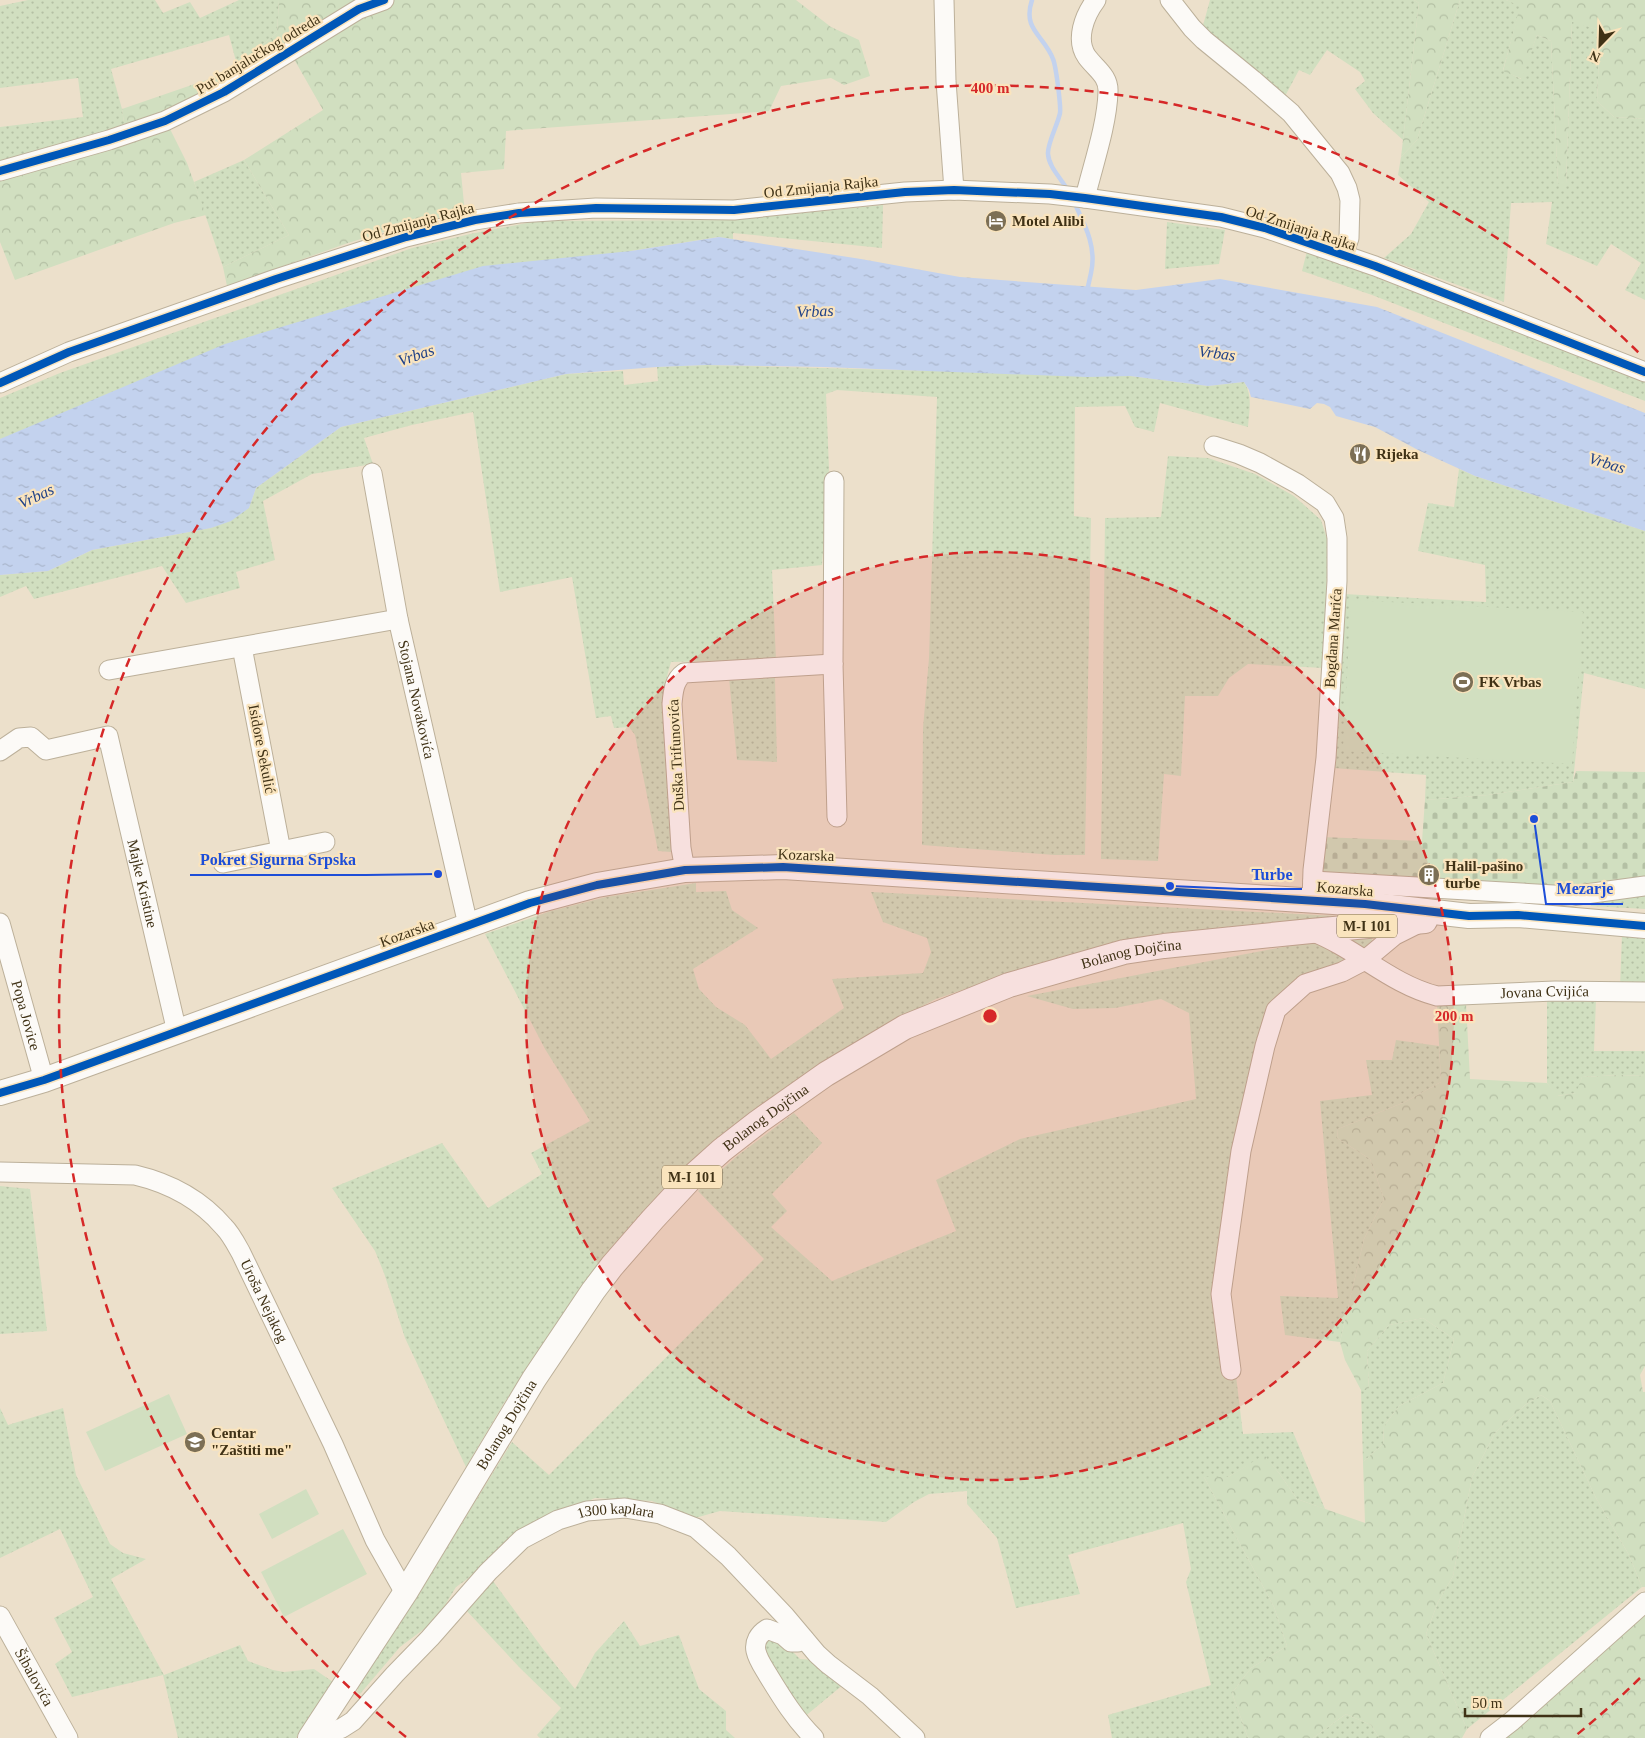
<svg xmlns="http://www.w3.org/2000/svg" width="1645" height="1738" font-family="'Times New Roman',serif">
<defs>
<pattern id="grass-dots" width="8" height="8" patternUnits="userSpaceOnUse" patternTransform="scale(1.25)"><rect width="8" height="8" fill="#d1dfc0"/><path d="M2 2h.1M6 6h.1" fill="none" stroke="#b4c0a4" stroke-width="1.8" stroke-linecap="round"/></pattern>
<pattern id="forest-crowns" width="20" height="18" patternUnits="userSpaceOnUse" patternTransform="scale(1.25)"><rect width="20" height="18" fill="#d1dfc0"/><path d="M2 6a3 3 0 1 1 6 0M12 15a3 3 0 1 1 6 0" fill="none" stroke="#b4c0a4"/></pattern>
<pattern id="cemetery-stones" width="16" height="16" patternUnits="userSpaceOnUse" patternTransform="scale(1.25)"><rect width="16" height="16" fill="#d1dfc0"/><path d="M2 7V4a2 2 0 0 1 4 0v3zM10 15v-3a2 2 0 0 1 4 0v3z" fill="#b4c0a4"/></pattern>
<pattern id="water-ripples" width="26" height="14" patternUnits="userSpaceOnUse" patternTransform="scale(1.25)"><rect width="26" height="14" fill="#c3d2ee"/><path d="M2 4q2-2 4 0t4 0M15 11q2-2 4 0t4 0" fill="none" stroke="#a9b5cb"/></pattern>
</defs>
<rect width="100%" height="100%" fill="#ece0cb"/>
<path fill="url(#grass-dots)" d="M28 0H155L163 13 190 2 200 18 239 0H279L277 33 237 65 229 35 111 69 122 109 125 129 0 164V127L83 117 78 78 0 88V6Z
M1210 0H1414L1419 3 1403 140 1373 113 1355 89 1365 81 1360 72 1327 50 1310 75 1299 70 1284 98 1202 29Z
M1460 0H1506L1521 5 1503 70 1521 79 1537 35 1551 41 1558 184H1566L1572 21 1600 30 1597 101 1614 117 1645 119V300L1625 290 1641 263 1611 244 1597 266 1546 244 1552 202 1511 203 1504 302 1384 258 1411 234 1429 202 1398 175 1401 157 1417 140Z
M244 160 289 235 223 267 194 182Z
M883 205 882 248 733 233V239L718 237 631 251 0 439V398L60 373 412 248 470 234 537 221 732 220Z
M1167 222 1225 230 1219 264 1165 269Z
M1307 251 1645 381V401L1372 295 1302 271Z
M706 365 1130 376 1208 386 1244 382C1253 396 1249 411 1248 427L1160 403 1154 432 1135 427 1125 406 1075 407 1074 516 1091 518 1085 855H1054L922 845 923 728 929 658 937 397 837 390 826 394 829 469 822 565 772 570 776 660 671 662 666 680 674 843 671 852 658 851 635 735 629 727 614 728 611 716 596 718 572 577 500 592 473 412 412 425 364 438 373 464 312 474 263 501 275 560 236 572 240 588 186 603 162 566 34 599 26 586 0 597V575L48 571 92 550 211 528 249 508 256 488 341 427 566 374 623 371 624 385 658 381 657 367Z
M1168 456 1208 458 1255 474 1294 496 1321 520 1328 542 1324 668 1248 664 1229 678 1218 696H1185L1181 776 1164 774 1158 861 1101 859 1105 518 1161 517Z
M1459 469 1475 476 1645 531V689L1584 673 1573 782 1488 795 1425 800 1426 775 1333 768 1344 594 1486 602 1485 565 1418 551 1428 503 1454 507Z
M729 678H775L777 762 737 760Z
M696 883V892L726 891 732 910 758 928 693 969 699 989 716 1007 745 1025 771 1059 844 1008 832 979 923 973 931 952 927 938 883 922 871 892 1356 917 1282 924 1223 927 1145 938 971 987 936 999 872 1032 792 1085 595 1273 504 1403 466 1467 405 1338 384 1273 375 1251 332 1188 442 1143 488 1208 542 1174 531 1153 590 1121 545 1049 485 934 551 911 606 897Z
M1645 895V909L1591 906 1589 901Z
M1622 934 1645 936V987H1620Z
M1369 936 1372 938V942L1365 950 1342 937Z
M1309 942 1326 944 1352 956 1270 1012 1216 1295 1236 1376 1243 1434 1293 1432 1325 1509 1297 1499 1279 1473 1264 1456 1228 1477H1204L1274 1607 1287 1646 1251 1668 1232 1693 1248 1738H1112L1108 1715 1211 1685 1186 1582 1191 1569 1183 1523 1068 1555 1080 1594 1016 1608 997 1538 967 1504V1491L929 1494 914 1502 886 1522 720 1511 695 1518 652 1501 595 1498 518 1532 466 1580 456 1587 436 1620 400 1647 360 1694 357 1692 360 1683 435 1567 512 1442 549 1475 764 1259 698 1191 737 1156 794 1113 822 1143 772 1194 787 1211 771 1227 832 1281 956 1231 936 1180 1020 1139 1196 1099 1189 1013 1161 999 1115 1008 1073 1009 1027 996Z
M1596 999 1594 1051H1645V1076L1619 1075 1582 1077 1577 1093 1557 1096 1547 1083V1000Z
M1396 1040 1439 1046 1441 1082 1405 1102 1338 1129 1337 1138 1370 1159 1384 1199 1364 1239 1340 1342 1285 1335 1280 1296 1338 1298 1320 1101 1372 1095 1366 1060H1392Z
M0 1186 30 1189 47 1331 0 1334Z
M1423 1318 1454 1339 1443 1383 1399 1406 1384 1426 1383 1444 1363 1462 1361 1390H1369L1367 1351 1389 1325Z
M1541 1395 1550 1401 1596 1498 1629 1555 1642 1587 1467 1729 1426 1634 1438 1602 1453 1576 1472 1477 1495 1433 1525 1405Z
M0 1408 8 1425 63 1408 76 1475 110 1544 123 1553 146 1559 111 1579 164 1675 240 1645 248 1661 273 1670 284 1672 314 1669 333 1682 296 1738H178L163 1675 72 1697 55 1664 72 1652 54 1618 93 1597 60 1529 0 1558Z
M490 1577 543 1649 575 1689 595 1653 624 1621 640 1646 679 1635 699 1689 726 1711V1730L735 1738H540L537 1735 561 1708 520 1668 465 1609Z
M779 1638 800 1659 814 1660 844 1684 803 1718 764 1655 762 1640Z
M1346 1714 1371 1725 1379 1738H1313Z"/>
<path fill="url(#forest-crowns)" d="M279 0H796L831 27 859 40 870 76 844 85 831 78 781 86 769 111 506 131 504 169 461 173 465 214 410 224 348 243 227 286 223 267 289 235 244 160 323 110 294 59 163 115 187 163 206 215 174 223 15 280 0 242V176L127 143 122 109 212 78 237 65 277 33Z
M1414 0H1460L1417 140 1401 157 1419 3Z
M1506 0H1645V119L1614 117 1597 101 1600 30 1572 22 1566 184H1558L1551 41 1537 35 1522 79 1503 71 1520 6Z
M1466 1003 1470 1079 1547 1083 1558 1096 1576 1093 1582 1077 1619 1075 1645 1076V1366L1640 1375 1643 1392H1645V1587H1642L1629 1555 1596 1498 1550 1401 1541 1395 1525 1405 1495 1433 1472 1477 1453 1576 1438 1602 1426 1634 1467 1729 1462 1738H1379L1371 1725 1346 1714 1313 1738H1248L1232 1693 1251 1668 1287 1646 1274 1607 1204 1477H1228L1264 1455 1279 1473 1297 1499 1365 1523 1363 1462 1383 1444 1384 1426 1399 1406 1443 1383 1454 1339 1423 1318 1389 1325 1367 1351 1369 1390H1361L1345 1360 1340 1342 1364 1239 1384 1199 1370 1159 1337 1138 1338 1129 1405 1102 1441 1082 1437 1004Z
M1645 1613V1738H1506Z"/>
<path fill="url(#cemetery-stones)" d="M1576 771 1645 772V879L1544 890 1320 873 1321 837 1422 841 1425 800 1488 795 1573 782Z"/>
<path fill="#d1dfc0" d="M1351 600 1583 612 1572 764 1343 751Z
M169 1394 187 1434 105 1471 86 1432Z
M306 1489 319 1514 272 1539 259 1514Z
M343 1529 367 1574 284 1617 261 1572Z"/>
<path fill="url(#water-ripples)" d="M719 237 861 259 960 277 1136 290 1220 279 1377 307 1645 413V531L1475 476 1418 450 1375 427 1336 416 1330 407 1324 404 1317 403 1310 409 1251 397 1249 390 1244 382 1208 386 1130 376 1087 377 824 367 706 365 657 367 566 374 341 427 256 488 249 508 231 521 211 528 92 550 48 571 0 575V439L225 344 483 266 631 251Z"/>
<g fill="none" stroke-linecap="round" stroke-linejoin="round">
<path stroke="#c3d2ee" stroke-width="4.5" d="M1032 0C1022 30 1044 35 1053 59 1056 66 1061 106 1060 113 1058 124 1047 144 1048 154 1049 168 1062 179 1068 191
M1074 202C1085 225 1097 247 1091 273
M1087 291 1091 273"/>
<g stroke="#bcb09a" stroke-width="21">
<g id="minor">
<path d="M944 0 946 81 954 190"/>
<path d="M1170 0 1192 28 1204 40 1253 80 1291 113 1340 173 1347 188 1350 200 1349 238 1343 255"/>
<path d="M0 171 109 140 165 121 224 92 359 9 384 0"/>
<path d="M1085 198C1093 165 1107 125 1108 92 1109 76 1096 69 1087 57 1075 40 1084 16 1096 0"/>
<path d="M0 383 69 352 276 279 406 237 475 220 519 213 596 208 734 210 905 192 954 190 1050 194 1085 198 1221 217 1265 228 1375 266 1645 372"/>
<path d="M1214 446 1239 454 1260 463 1298 484 1325 503 1334 518 1337 538V581L1326 758 1313 870 1312 901"/>
<path id="s1" d="M372 473 398 619 468 925"/>
<path d="M834 481 833 664 837 817"/>
<path d="M109 670 398 619"/>
<path id="s2" d="M0 751 19 738 31 737 46 750 108 736 177 1032"/>
<path d="M281 851 325 842"/>
<path d="M223 863 281 851 242 647"/>
<path d="M685 870 681 848 672 704C673 692 674 680 684 673L833 664"/>
<path d="M1313 881 1571 896 1645 886"/>
<path id="s3" d="M0 923 44 1080"/>
<path id="s4" d="M1311 931C1356 948 1390 984 1437 996L1555 991 1645 992"/>
<path id="s5" d="M0 1172 135 1175C169 1183 201 1200 224 1227 231 1234 236 1244 241 1253L333 1444 375 1540 405 1593"/>
<path d="M1231 1370 1221 1294 1241 1151 1265 1046 1276 1010 1305 984 1342 972 1365 960 1395 935 1417 924"/>
<path id="s6" d="M0 1616 68 1738"/>
<path d="M804 1639 798 1642H791L783 1635 767 1629C759 1634 754 1642 756 1651 758 1660 764 1668 768 1675 782 1698 795 1719 814 1738"/>
<path id="s7" d="M316 1729 327 1733 333 1732 342 1728 353 1721 395 1674 430 1638 488 1572 522 1539 558 1520 587 1511 625 1508 660 1514 696 1528 728 1556 785 1616 817 1654 828 1664 870 1696 915 1738"/>
<path d="M1490 1738 1512 1721 1645 1602"/>
</g>
</g>
<g stroke="#bcb09a" stroke-width="26">
<g id="major">
<path d="M0 1093 44 1080 530 903 597 885 685 870 783 867 1365 904 1469 916 1518 915 1645 926"/>
<path id="s8" d="M310 1738 405 1593 534 1379 593 1291 612 1266 653 1219 693 1176 722 1150 758 1122 826 1074 905 1027 1009 985 1124 952 1164 946 1311 931 1425 921"/>
</g>
</g>
<use href="#minor" stroke="#fcfaf7" stroke-width="19"/>
<use href="#major" stroke="#fcfaf7" stroke-width="24"/>
<g stroke="#fae4bd" stroke-width="11">
<path id="cycleway" d="M0 171 109 140 165 121 224 92 359 9 384 0
M0 383 69 352 276 279 406 237 475 220 519 213 596 208 734 210 905 192 954 190 1050 194 1085 198 1221 217 1265 228 1375 266 1645 372
M0 1093 44 1080 530 903 597 885 685 870 783 867 1365 904 1469 916 1518 915 1645 926"/>
</g>
<use href="#cycleway" stroke="#0057b8" stroke-width="8"/>
</g>
<circle cx="990" cy="1016" r="464" fill="#d62828" fill-opacity=".12"/>
<g fill="none" stroke="#d62828" stroke-width="2.5" stroke-dasharray="9 6">
<circle cx="990" cy="1016" r="464"/>
<path d="M1640 1678A928 928 0 0 1 1574 1737M406 1737A928 928 0 1 1 1640 354"/>
</g>
<defs>
<g id="hotel-disc" transform="scale(1.125)"><circle r="9.5" fill="#7c6f55" stroke="#fae4bd"/><path d="M-6-4.5h1.5V1H6V5H4.5V3h-9V5H-6ZM-4 0a1.8 1.8 0 1 1 3.6 0ZM.5 0V-2.5h3Q6-2.5 6 0Z" fill="#fff"/></g>
<g id="restaurant-disc" transform="scale(1.125)"><circle r="9.5" fill="#7c6f55" stroke="#fae4bd"/><path d="M-5-6h1v4h1v-4h1v4h1v-4h1v5L-1.5 .5V6h-2V.5L-5-1ZM5-6V6H3V1.5H1.5Q1.5-4 5-6Z" fill="#fff"/></g>
<g id="stadium-disc" transform="scale(1.125)"><circle r="9.5" fill="#7c6f55" stroke="#fae4bd"/><path d="M0-5a6.5 5 0 1 0 0 10a6.5 5 0 1 0 0-10ZM-3.5-1.8h7v3.6h-7Z" fill="#fff"/></g>
<g id="building-disc" transform="scale(1.125)"><circle r="9.5" fill="#7c6f55" stroke="#fae4bd"/><path d="M-4-6H4V6H1V3H-1V6H-4ZM-2.5-4.3h1.7v1.8h-1.7ZM.8-4.3h1.7v1.8H.8ZM-2.5-1h1.7V.8h-1.7ZM.8-1h1.7V.8H.8Z" fill="#fff"/></g>
<g id="school-disc" transform="scale(1.125)"><circle r="9.5" fill="#7c6f55" stroke="#fae4bd"/><path d="M0-5L7-2L0 1L-7-2ZM-4 1L0 2.5L4 1V4Q0 6-4 4Z" fill="#fff"/></g>
</defs>
<g fill-rule="evenodd">
<use href="#hotel-disc" x="996" y="221"/>
<use href="#restaurant-disc" x="1360" y="454"/>
<use href="#stadium-disc" x="1463" y="682"/>
<use href="#building-disc" x="1429" y="875"/>
<use href="#school-disc" x="195" y="1442"/>
</g>
<g text-anchor="middle" dominant-baseline="central" stroke-width="4.5" stroke-linejoin="round" paint-order="stroke">
<g fill="#fae4bd" stroke="#786748" stroke-width="1">
<rect x="1337" y="914.5" width="60" height="23" rx="4"/>
<rect x="662" y="1165.5" width="60" height="23" rx="4"/>
</g>
<g font-size="14" font-weight="bold" fill="#403216">
<text x="1367" y="926">M-I 101</text>
<text x="692" y="1177">M-I 101</text>
</g>
<g font-size="15" fill="#403216" stroke="#fae4bd">
<text transform="translate(258 54) rotate(-31)">Put banjalučkog odreda</text>
<text transform="translate(821 187) rotate(-6)">Od Zmijanja Rajka</text>
<text transform="translate(418 222) rotate(-15)">Od Zmijanja Rajka</text>
<text transform="translate(1301 228) rotate(18)">Od Zmijanja Rajka</text>
<text transform="translate(1333 638) rotate(-86)">Bogdana Marića</text>
<text stroke="none"><textPath href="#s1" startOffset="231">Stojana Novakovića</textPath></text>
<text transform="translate(262 749) rotate(79)">Isidore Sekulić</text>
<text transform="translate(676 755) rotate(-93)">Duška Trifunovića</text>
<text transform="translate(806 855) rotate(2)">Kozarska</text>
<text stroke="none"><textPath href="#s2" startOffset="270">Majke Kristine</textPath></text>
<text transform="translate(1345 889) rotate(5)">Kozarska</text>
<text transform="translate(407 933) rotate(-20)">Kozarska</text>
<text stroke="none"><textPath href="#s8" startOffset="1180">Bolanog Dojčina</textPath></text>
<text stroke="none"><textPath href="#s4" startOffset="250">Jovana Cvijića</textPath></text>
<text stroke="none"><textPath href="#s3" startOffset="96">Popa Jovice</textPath></text>
<text stroke="none"><textPath href="#s8" startOffset="775">Bolanog Dojčina</textPath></text>
<text stroke="none"><textPath href="#s5" startOffset="324">Uroša Nejakog</textPath></text>
<text stroke="none"><textPath href="#s8" startOffset="370">Bolanog Dojčina</textPath></text>
<text stroke="none"><textPath href="#s7" startOffset="389">1300 kaplara</textPath></text>
<text stroke="none"><textPath href="#s6" startOffset="70">Šibalovića</textPath></text>
</g>
<g font-size="15" font-weight="bold" fill="#403216" stroke="#fae4bd" text-anchor="start">
<text x="1012" y="221">Motel Alibi</text>
<text x="1376" y="454">Rijeka</text>
<text x="1479" y="682">FK Vrbas</text>
<text x="1445" y="866">Halil-pašino<tspan x="1445" dy="17">turbe</tspan></text>
<text x="211" y="1433">Centar<tspan x="211" dy="17">"Zaštiti me"</tspan></text>
</g>
<g font-size="16" font-style="italic" fill="#204288" stroke="#fae4bd">
<text transform="translate(815 311) rotate(-2)">Vrbas</text>
<text transform="translate(1217 353) rotate(7)">Vrbas</text>
<text transform="translate(416 355) rotate(-19)">Vrbas</text>
<text transform="translate(1607 463) rotate(17)">Vrbas</text>
<text transform="translate(36 496) rotate(-25)">Vrbas</text>
</g>
</g>
<circle cx="990" cy="1016" r="8" fill="#d62828" stroke="#fae4bd" stroke-width="2.5"/>
<g font-size="15" text-anchor="middle" font-weight="bold" fill="#d62828" stroke="#fae4bd" stroke-width="4.5" stroke-linejoin="round" paint-order="stroke">
<text x="990" y="93">400 m</text>
<text x="1454" y="1021">200 m</text>
</g>
<path fill="none" stroke="#1d4ed8" stroke-width="2" d="M438 874L366 875H190M1170 886L1241 889H1302M1534 819L1546 904H1623"/>
<g fill="#1d4ed8" stroke="#fae4bd" stroke-width="2">
<circle cx="438" cy="874" r="5"/>
<circle cx="1170" cy="886" r="5"/>
<circle cx="1534" cy="819" r="5"/>
</g>
<g font-size="16" text-anchor="middle" font-weight="bold" fill="#1d4ed8" stroke="#fae4bd" stroke-width="4.5" stroke-linejoin="round" paint-order="stroke">
<text x="278" y="865">Pokret Sigurna Srpska</text>
<text x="1272" y="880">Turbe</text>
<text x="1585" y="894">Mezarje</text>
</g>
<g transform="translate(1600 45) rotate(203)" stroke="#fae4bd" stroke-width="4" paint-order="stroke">
<path d="M0-4L9 19L0 12L-9 19Z" fill="#403216"/>
<text y="-8" font-size="14" font-weight="bold" text-anchor="middle" fill="#403216">N</text>
</g>
<path d="M1465 1708v8h116v-8" fill="none" stroke="#403216" stroke-width="2.5"/>
<text x="1472" y="1708" font-size="15" fill="#403216" stroke="#fae4bd" stroke-width="4" paint-order="stroke">50 m</text>
</svg>
